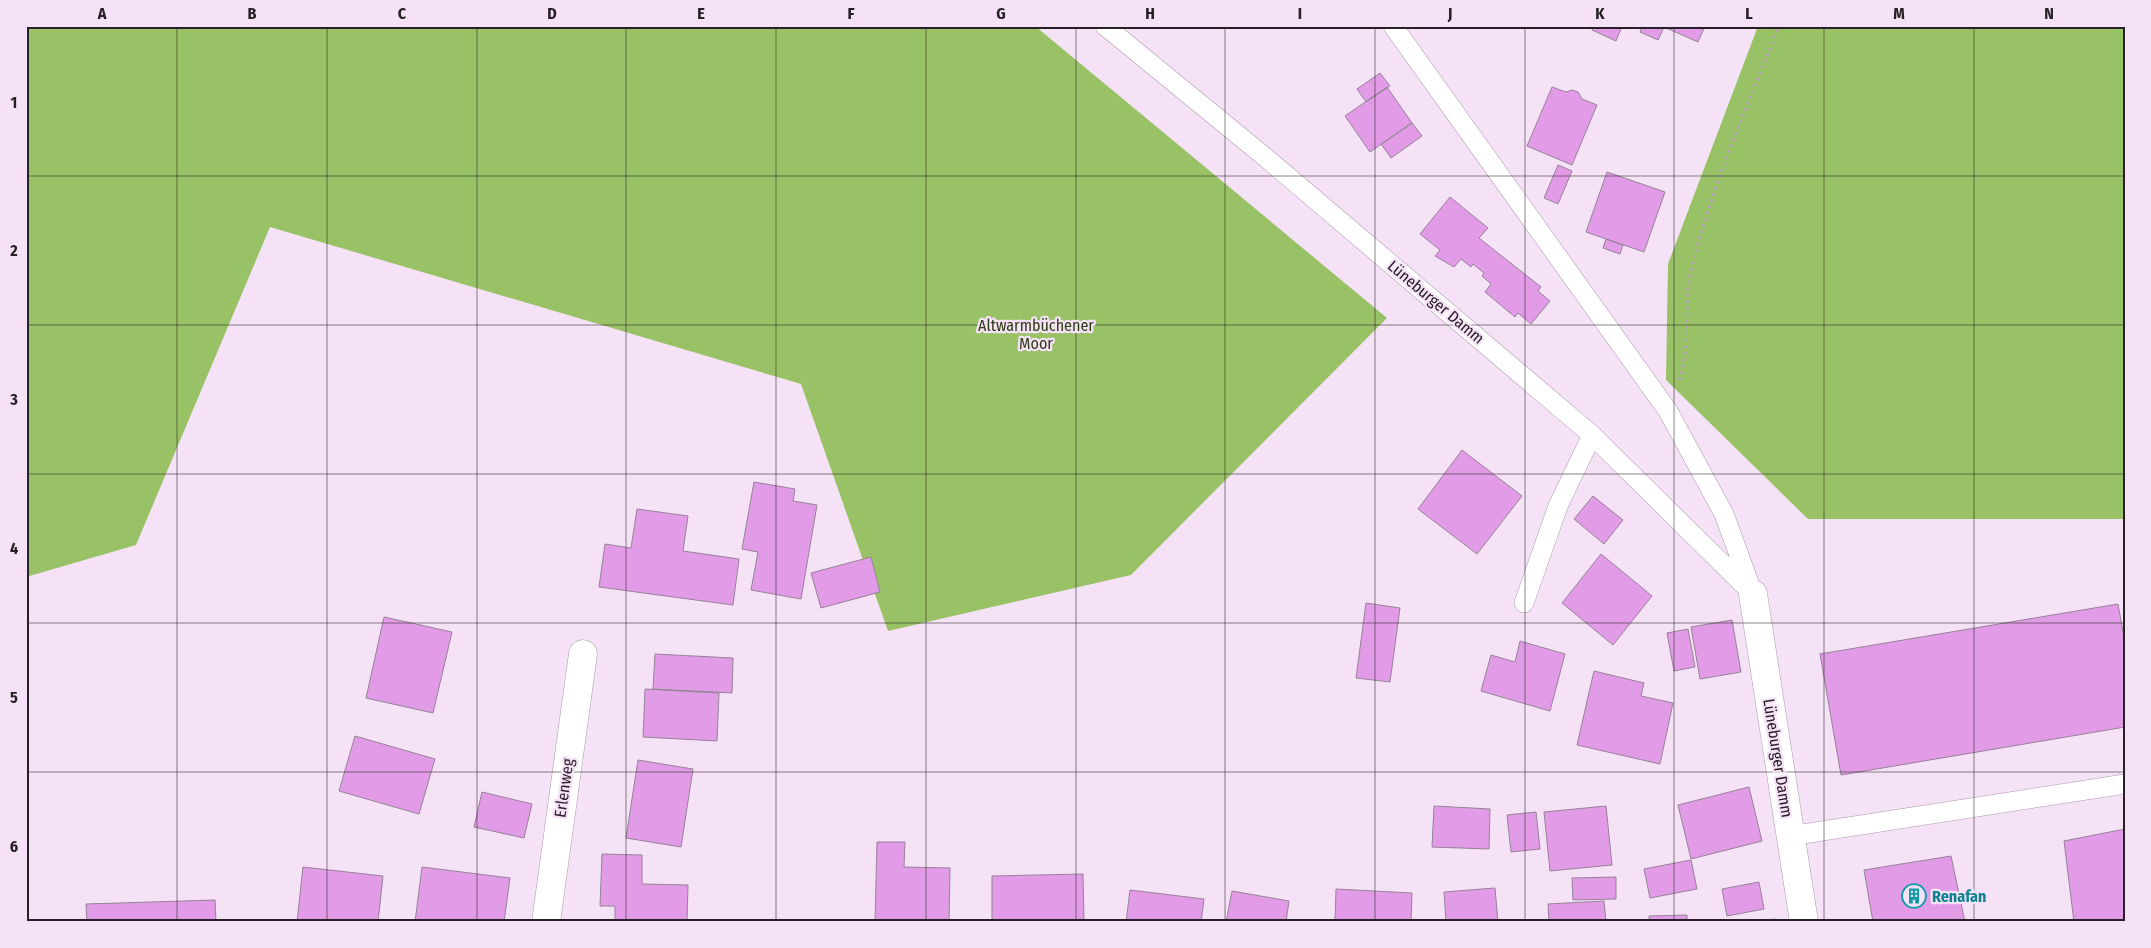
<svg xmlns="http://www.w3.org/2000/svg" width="2151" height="948" font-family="'Fira Sans Condensed',sans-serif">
<rect width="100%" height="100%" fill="#f6e2f7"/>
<path fill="#99c165" d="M26 26H1035L1387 318 1131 575 888 631 801 384 270 227 136 545 26 577Z
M1758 26H2125V519H1808L1666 380 1668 264Z"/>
<path fill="#e29ce7" stroke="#958396" d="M1593 26H1622L1616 41 1592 30Z
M1642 26H1705L1698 42 1664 27 1658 40 1640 32Z
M1380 73 1390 86 1366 102 1357 89Z
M1387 87 1412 123 1370 152 1345 116Z
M1552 87 1566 92 1572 90 1578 92 1582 99 1597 105 1572 165 1527 146Z
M1412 123 1422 136 1391 158 1381 144Z
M1558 165 1572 171 1558 204 1544 198Z
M1607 172 1665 192 1644 252 1586 232Z
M1450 197 1488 228 1479 238 1541 287 1538 291 1550 301 1531 324 1518 313 1515 317 1485 292 1491 284 1482 276 1484 273 1473 264 1471 267 1461 259 1454 267 1435 256 1440 250 1420 234Z
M1606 239 1623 245 1620 254 1603 248Z
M1462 450 1522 496 1477 554 1418 509Z
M754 482 795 489 793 501 817 505 801 599 751 590 758 552 742 549Z
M1593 496 1623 520 1604 544 1574 519Z
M637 509 688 516 683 551 739 559 733 605 599 587 605 544 631 548Z
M1601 554 1652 596 1613 645 1562 603Z
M871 557 880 592 821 608 811 573Z
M1366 603 1400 608 1390 682 1356 678Z
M2118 604 2125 643V727L1841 775 1820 654Z
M384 617 452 632 433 713 366 698Z
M1732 620 1741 672 1700 679 1691 627Z
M1688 629 1695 667 1674 671 1667 633Z
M1520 641 1565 654 1550 711 1481 691 1491 655 1515 662Z
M655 654 733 658 732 693 653 689Z
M1594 671 1644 683 1641 696 1673 703 1660 764 1577 745Z
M645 689 719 693 717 741 643 737Z
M355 736 435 759 419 814 339 791Z
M638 760 693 769 681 847 626 838Z
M1749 787 1762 841 1691 859 1678 805Z
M482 792 532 804 524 838 474 827Z
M1434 806 1490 809 1489 849 1432 847Z
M1606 806 1612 865 1550 871 1544 812Z
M1536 812 1540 849 1511 852 1507 815Z
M2125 829V922H2074L2064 841Z
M877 842H905L904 867 950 868 949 922H875Z
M602 854 642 855V884L688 885 687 922H615V906H600Z
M1951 856 1965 922H1873L1864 870Z
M1691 860 1697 889 1650 898 1644 869Z
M303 867 383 876 378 922H297Z
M422 867 510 878 504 922H415Z
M1083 874 1084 922H992V876Z
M1616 877V899L1573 900 1572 878Z
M1759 882 1764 909 1727 916 1722 889Z
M1495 888 1498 922H1446L1444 892Z
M1336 889 1412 893 1411 922H1335Z
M1130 890 1204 899 1201 922H1126Z
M1232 891 1289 901 1286 922H1226Z
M215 900 216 922H87L86 904Z
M1604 901 1606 922H1549L1548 904Z
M1687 915V922H1649V916Z
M1775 919V922H1749Z"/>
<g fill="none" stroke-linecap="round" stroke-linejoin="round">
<g stroke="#aa98ab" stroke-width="20">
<path id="service" d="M1105 26 1265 157 1592 435 1753 594
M1393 26 1668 411 1724 514 1751 588
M1524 603 1558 506 1592 435
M1790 836 2125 784"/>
</g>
<g stroke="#aa98ab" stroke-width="29">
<path id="minor" d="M1753 594 1804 922
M546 922 583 654"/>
</g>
<path stroke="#b2a2b2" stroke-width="3" stroke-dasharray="2.5 4" stroke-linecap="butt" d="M1679 380C1692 344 1682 304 1692 267 1712 184 1748 105 1779 26"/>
<use href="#service" stroke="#fff" stroke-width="19"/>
<use href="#minor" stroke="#fff" stroke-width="28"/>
</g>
<path fill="none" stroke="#272027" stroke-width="1" stroke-opacity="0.55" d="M177 26V922M327 26V922M477 26V922M626 26V922M776 26V922M926 26V922M1076 26V922M1225 26V922M1375 26V922M1525 26V922M1674 26V922M1824 26V922M1974 26V922M26 176H2125M26 325H2125M26 474H2125M26 623H2125M26 772H2125"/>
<defs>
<g id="building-ring" transform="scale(1.25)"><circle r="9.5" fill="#f6e2f7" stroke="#0f9aa8" stroke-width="1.5"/><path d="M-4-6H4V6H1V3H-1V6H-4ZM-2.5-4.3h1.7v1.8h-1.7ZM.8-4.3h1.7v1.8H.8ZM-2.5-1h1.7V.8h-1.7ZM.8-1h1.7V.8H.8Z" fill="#0f9aa8"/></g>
</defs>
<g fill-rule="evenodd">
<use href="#building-ring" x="1914" y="896"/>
</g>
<g text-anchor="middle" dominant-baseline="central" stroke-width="4.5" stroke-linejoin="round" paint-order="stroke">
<g font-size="16" fill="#272027" stroke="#f6e2f7">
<text transform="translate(1436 302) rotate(40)">Lüneburger Damm</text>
<text transform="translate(1778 758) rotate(81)">Lüneburger Damm</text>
<text transform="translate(564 788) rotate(-82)">Erlenweg</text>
</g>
<g font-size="16" fill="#2c3c16" stroke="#f6e2f7">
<text x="1036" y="325">Altwarmbüchener<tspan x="1036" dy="18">Moor</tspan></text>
</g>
<g font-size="16" font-weight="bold" fill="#0d838f" stroke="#f6e2f7" text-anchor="start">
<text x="1932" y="896">Renafan</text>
</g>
</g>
<rect width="2151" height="948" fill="none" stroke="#f6e2f7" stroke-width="55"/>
<rect x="28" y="28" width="2096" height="892" fill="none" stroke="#272027" stroke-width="2"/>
<g font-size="16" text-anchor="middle" font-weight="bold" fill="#272027">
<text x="102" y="19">A</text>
<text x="252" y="19">B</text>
<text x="402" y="19">C</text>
<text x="552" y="19">D</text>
<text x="701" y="19">E</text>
<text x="851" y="19">F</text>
<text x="1001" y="19">G</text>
<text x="1150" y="19">H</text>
<text x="1300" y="19">I</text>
<text x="1450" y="19">J</text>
<text x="1600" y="19">K</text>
<text x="1749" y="19">L</text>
<text x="1899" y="19">M</text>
<text x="2049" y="19">N</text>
<text x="14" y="108">1</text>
<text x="14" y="256">2</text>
<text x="14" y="405">3</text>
<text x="14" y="554">4</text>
<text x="14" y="703">5</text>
<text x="14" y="852">6</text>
</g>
</svg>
